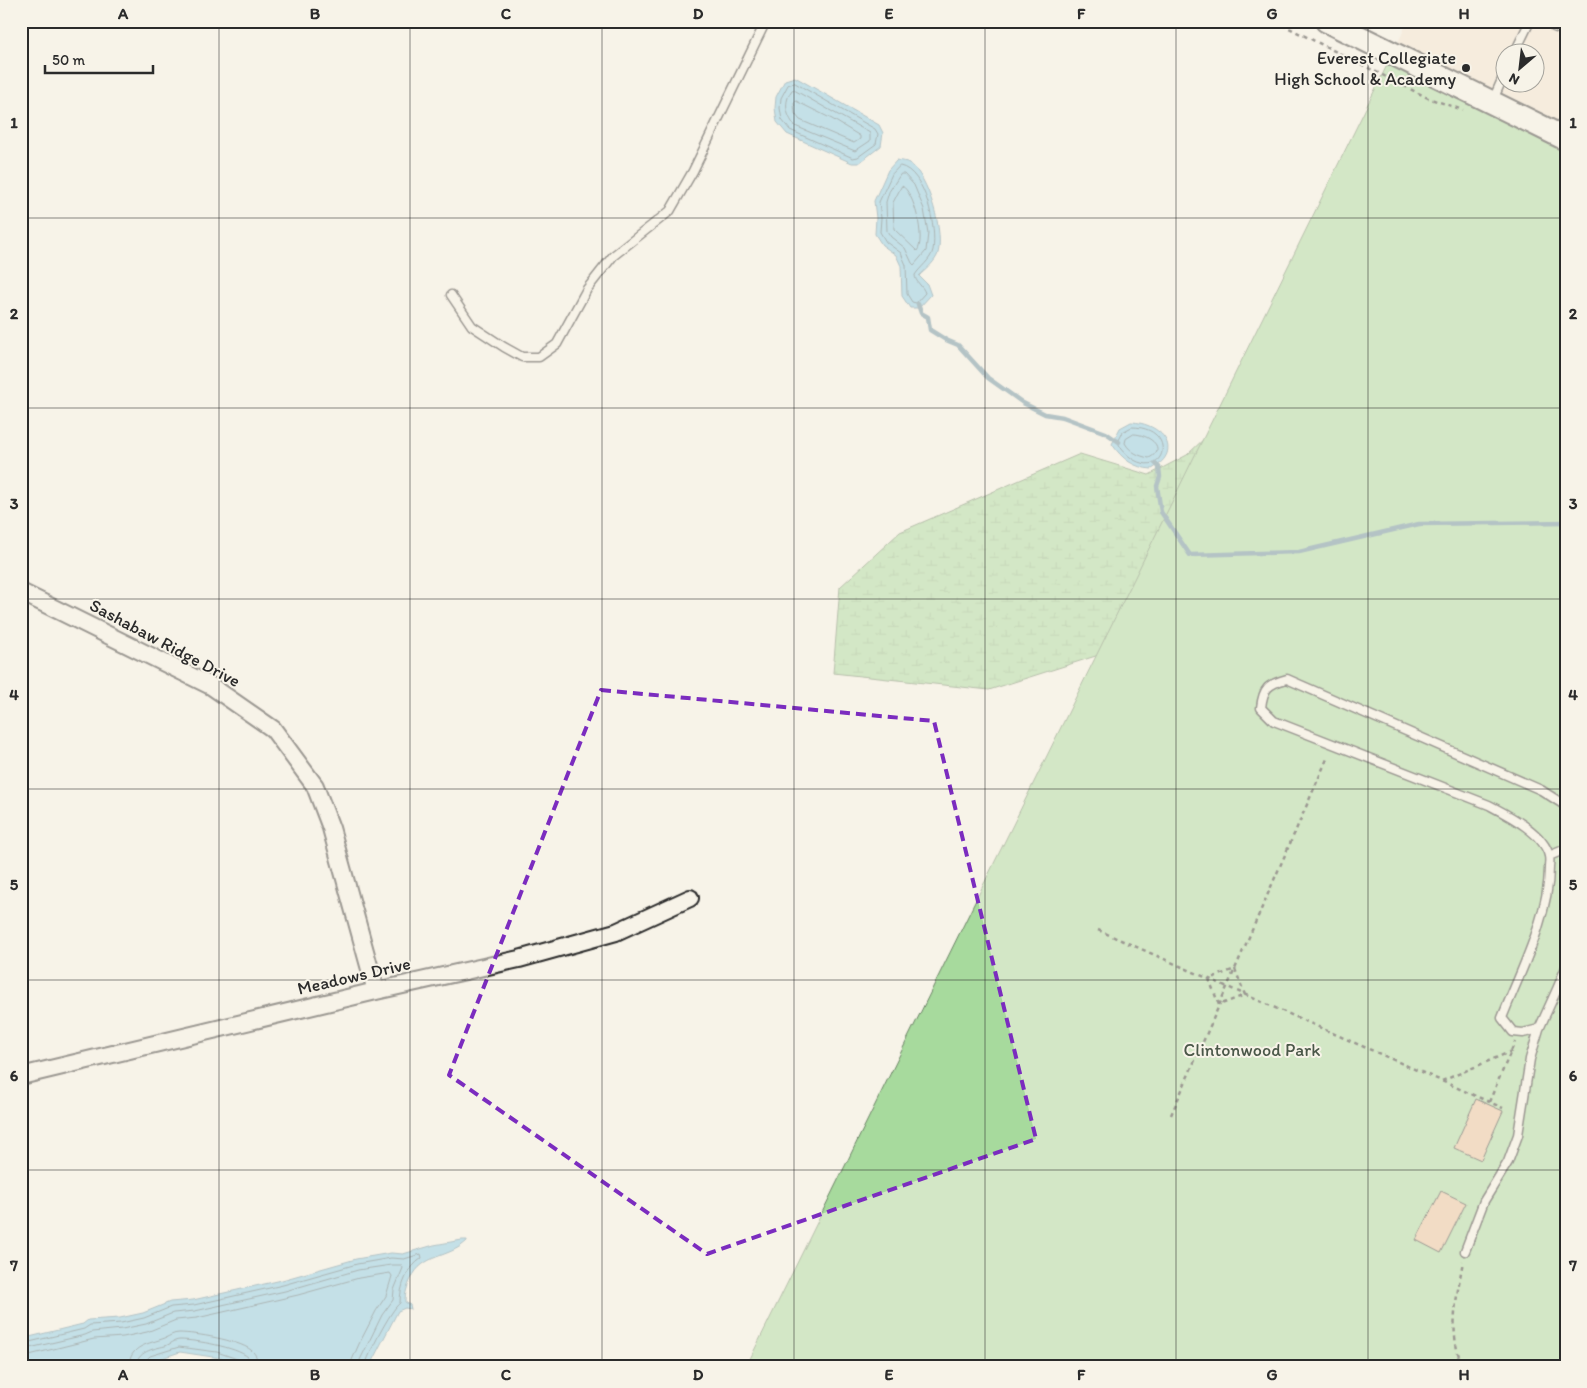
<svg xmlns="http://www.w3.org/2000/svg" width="1587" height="1388" font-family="Itim,sans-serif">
<defs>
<pattern id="wetland-marsh" width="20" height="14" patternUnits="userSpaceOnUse" patternTransform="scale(1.25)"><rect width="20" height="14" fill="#a7da9d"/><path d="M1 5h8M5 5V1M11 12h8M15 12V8" fill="none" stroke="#90bb87"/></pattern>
</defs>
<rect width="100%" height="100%" fill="#f7f3e8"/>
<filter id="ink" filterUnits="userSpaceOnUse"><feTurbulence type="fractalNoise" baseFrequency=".02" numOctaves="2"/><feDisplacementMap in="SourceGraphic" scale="10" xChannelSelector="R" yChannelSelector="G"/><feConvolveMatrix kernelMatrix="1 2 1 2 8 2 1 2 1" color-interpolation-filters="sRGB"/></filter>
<g filter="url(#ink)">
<path fill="#f3e4d1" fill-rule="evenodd" d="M1408 21H1566V136L1394 51ZM1504 52H1534V82H1504Z"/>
<path fill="url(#wetland-marsh)" stroke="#698264" d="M1290 357 1171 632 989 690 833 673 840 587 900 532 1080 454 1149 475 1187 455Z"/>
<path fill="#a7da9d" stroke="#698264" d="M1394 51 1566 136V1367H746Z"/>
<path fill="#86cae7" stroke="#628a9c" d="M795 77 879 125 883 133 881 146 859 163H852L787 134 777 122 775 108 776 97 785 80Z
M897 160C901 161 906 161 909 163 928 174 946 236 937 256 933 264 925 270 919 276L927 284 931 295 919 308H910L902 296 901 266 896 255 882 245 875 234 876 218 874 201 888 170Z
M1131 422C1161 423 1185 450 1152 469 1134 468 1122 459 1112 444L1120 428Z
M462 1240H467V1241C448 1259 423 1253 411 1279 407 1287 405 1293 405 1302L410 1305 411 1309 405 1308 398 1311 369 1367H245L226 1359 180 1352 153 1361 143 1367H21V1339L83 1324 88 1320 120 1318 143 1313 170 1302 193 1300 282 1280 356 1259 391 1253 403 1254 434 1245Z"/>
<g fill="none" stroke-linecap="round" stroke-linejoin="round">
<path stroke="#4f6b76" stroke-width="1" d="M795 83 875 129 878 134 876 144 858 157 853 158 790 130 782 120 780 108 781 98 788 85Z
M794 90 870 133V141L855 151 795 126C786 115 783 102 792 90Z
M796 101 832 119 860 136V139L854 143 800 120 795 114 794 103Z
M900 166C926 171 937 229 933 250 931 260 920 267 915 275 915 282 923 286 925 293L916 303 912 302 907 294 906 265 901 253 886 242 880 232 881 218 879 202 892 174Z
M901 174H904L914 185 924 209 928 233 926 251 914 265 912 263 905 248 891 237 887 231 886 202 889 192Z
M902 186C914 191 926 240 917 251L894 229 893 203Z
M1132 427C1177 427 1167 478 1134 460 1127 455 1121 450 1118 442L1123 432Z
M1134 434C1147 434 1169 448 1149 458 1139 456 1130 452 1125 443L1126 439Z
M21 1344 84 1329 90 1325 121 1323 144 1318 171 1307 194 1305 283 1285 357 1264 391 1258 404 1259 421 1254 422 1258C407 1268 400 1286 400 1303 391 1309 367 1356 365 1367
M21 1350 85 1335 92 1332 122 1329 146 1324 173 1313 195 1311 285 1291 358 1270 391 1265H402L403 1268 394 1290 393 1300 382 1315 360 1360 359 1367
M21 1357 94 1339 123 1337 147 1332 176 1320 197 1318 298 1295 359 1278 390 1273 392 1276 386 1296 376 1311 359 1344 352 1360 351 1367
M129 1367C129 1345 149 1344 165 1338 170 1336 173 1333 179 1333 195 1333 238 1340 251 1350 256 1354 258 1360 259 1367
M136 1367C137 1351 153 1349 165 1346 171 1344 174 1340 180 1340 196 1340 236 1347 248 1357L251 1367
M142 1367 144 1362 150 1356 179 1347 217 1352 243 1361 245 1367"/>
<path stroke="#628a9c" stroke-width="4.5" d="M918 304 921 313 928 317 930 330 946 340 958 345 988 378 1023 403 1045 414 1063 417 1106 433 1119 442
M1155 463 1159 467 1160 477 1157 486 1161 512 1190 555 1299 552 1419 524 1566 522"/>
</g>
<path fill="#ebc29b" stroke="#2b2b2b" d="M1476 1099 1503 1111 1481 1160 1454 1148Z
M1441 1191 1466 1203 1441 1253 1416 1240Z"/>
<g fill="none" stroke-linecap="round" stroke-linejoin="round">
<g stroke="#2b2b2b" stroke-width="11">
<path id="lane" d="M1557 21 1554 27 1566 32
M1515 52 1530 21
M1493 100 1504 75
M451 295 472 326 504 347 522 357H539L557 344 587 289 613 256 670 211 693 171 766 21
M1566 806 1541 790 1287 679C1268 684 1263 688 1261 708L1274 721 1489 805C1508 815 1544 833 1549 856 1550 860 1549 865 1549 868 1549 917 1520 972 1502 1018L1513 1032 1523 1033 1539 1029 1558 987 1566 967
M1549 856 1566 849
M1465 1251 1484 1201 1508 1162 1518 1135 1530 1059 1539 1029"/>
</g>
<g stroke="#2b2b2b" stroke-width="20">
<path id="street" d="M21 592 211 686 273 729 315 786 331 828 376 991
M21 1076 376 991 519 959 616 932 690 898"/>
</g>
<g stroke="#2b2b2b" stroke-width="26">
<path id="secondary" d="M1327 21 1566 139"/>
</g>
<path stroke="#2b2b2b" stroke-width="2.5" stroke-dasharray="4 4" stroke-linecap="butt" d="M1275 21 1428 98 1463 110
M1098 930 1503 1108
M1235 969 1245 995 1219 1005 1209 979Z
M1442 1081 1512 1051
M1489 1102 1515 1042
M1171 1115 1327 759
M1459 1356C1449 1326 1458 1291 1463 1261
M1454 1367 1459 1356 1464 1367"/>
<use href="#lane" stroke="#f7f3e8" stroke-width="8"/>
<use href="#street" stroke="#f7f3e8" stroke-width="16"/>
<use href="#secondary" stroke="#f7f3e8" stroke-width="22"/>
</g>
</g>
<path d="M0 0H1587V1388H0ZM601 690 934 721 1036 1139 707 1254 449 1075Z" fill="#f7f3e8" fill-opacity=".55" fill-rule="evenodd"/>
<path fill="none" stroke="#7b2cbf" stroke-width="4" stroke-dasharray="10 6" stroke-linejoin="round" d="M601 690 934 721 1036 1139 707 1254 449 1075Z"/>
<path fill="none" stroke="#2b2b2b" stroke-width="1" stroke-opacity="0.55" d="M219 21V1367M410 21V1367M602 21V1367M794 21V1367M985 21V1367M1176 21V1367M1368 21V1367M21 218H1566M21 408H1566M21 599H1566M21 789H1566M21 980H1566M21 1170H1566"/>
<circle fill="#2b2b2b" stroke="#f7f3e8" stroke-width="2" cx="1466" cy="68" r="5"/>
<g text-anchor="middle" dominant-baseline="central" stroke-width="4" stroke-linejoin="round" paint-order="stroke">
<g font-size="18" fill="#2b2b2b" stroke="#f7f3e8" text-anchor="end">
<text x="1456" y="58">Everest Collegiate<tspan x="1456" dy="21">High School &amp; Academy</tspan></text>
</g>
<g font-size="18" fill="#2b2b2b" stroke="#f7f3e8">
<text transform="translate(165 643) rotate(28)">Sashabaw Ridge Drive</text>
<text transform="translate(354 976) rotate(-13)">Meadows Drive</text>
</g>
<g font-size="18" fill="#4a5748" stroke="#f7f3e8">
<text x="1252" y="1050">Clintonwood Park</text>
</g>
</g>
<rect width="1587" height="1388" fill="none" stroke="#f7f3e8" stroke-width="55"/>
<g transform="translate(1520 68) rotate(208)"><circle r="24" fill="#f7f3e8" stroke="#a5a39c"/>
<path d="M0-4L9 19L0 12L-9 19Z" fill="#2b2b2b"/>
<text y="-8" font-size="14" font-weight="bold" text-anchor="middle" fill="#2b2b2b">N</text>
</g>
<path d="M45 65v8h108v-8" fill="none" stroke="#2b2b2b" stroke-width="2.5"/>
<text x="52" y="65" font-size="15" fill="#2b2b2b" stroke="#f7f3e8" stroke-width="4" paint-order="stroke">50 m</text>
<rect x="28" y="28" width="1532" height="1332" fill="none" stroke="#2b2b2b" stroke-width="2"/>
<g font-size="16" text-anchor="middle" font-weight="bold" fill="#2b2b2b">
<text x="123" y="19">A</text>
<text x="315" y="19">B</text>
<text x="506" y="19">C</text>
<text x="698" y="19">D</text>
<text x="889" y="19">E</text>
<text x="1081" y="19">F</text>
<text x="1272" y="19">G</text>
<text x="1464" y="19">H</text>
<text x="14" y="128">1</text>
<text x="1573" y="128">1</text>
<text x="14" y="319">2</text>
<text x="1573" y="319">2</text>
<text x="14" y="509">3</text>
<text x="1573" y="509">3</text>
<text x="14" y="700">4</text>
<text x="1573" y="700">4</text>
<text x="14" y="890">5</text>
<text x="1573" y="890">5</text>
<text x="14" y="1081">6</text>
<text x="1573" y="1081">6</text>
<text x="14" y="1271">7</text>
<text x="1573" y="1271">7</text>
<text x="123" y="1380">A</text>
<text x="315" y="1380">B</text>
<text x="506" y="1380">C</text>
<text x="698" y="1380">D</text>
<text x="889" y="1380">E</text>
<text x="1081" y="1380">F</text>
<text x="1272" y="1380">G</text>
<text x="1464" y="1380">H</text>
</g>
</svg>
